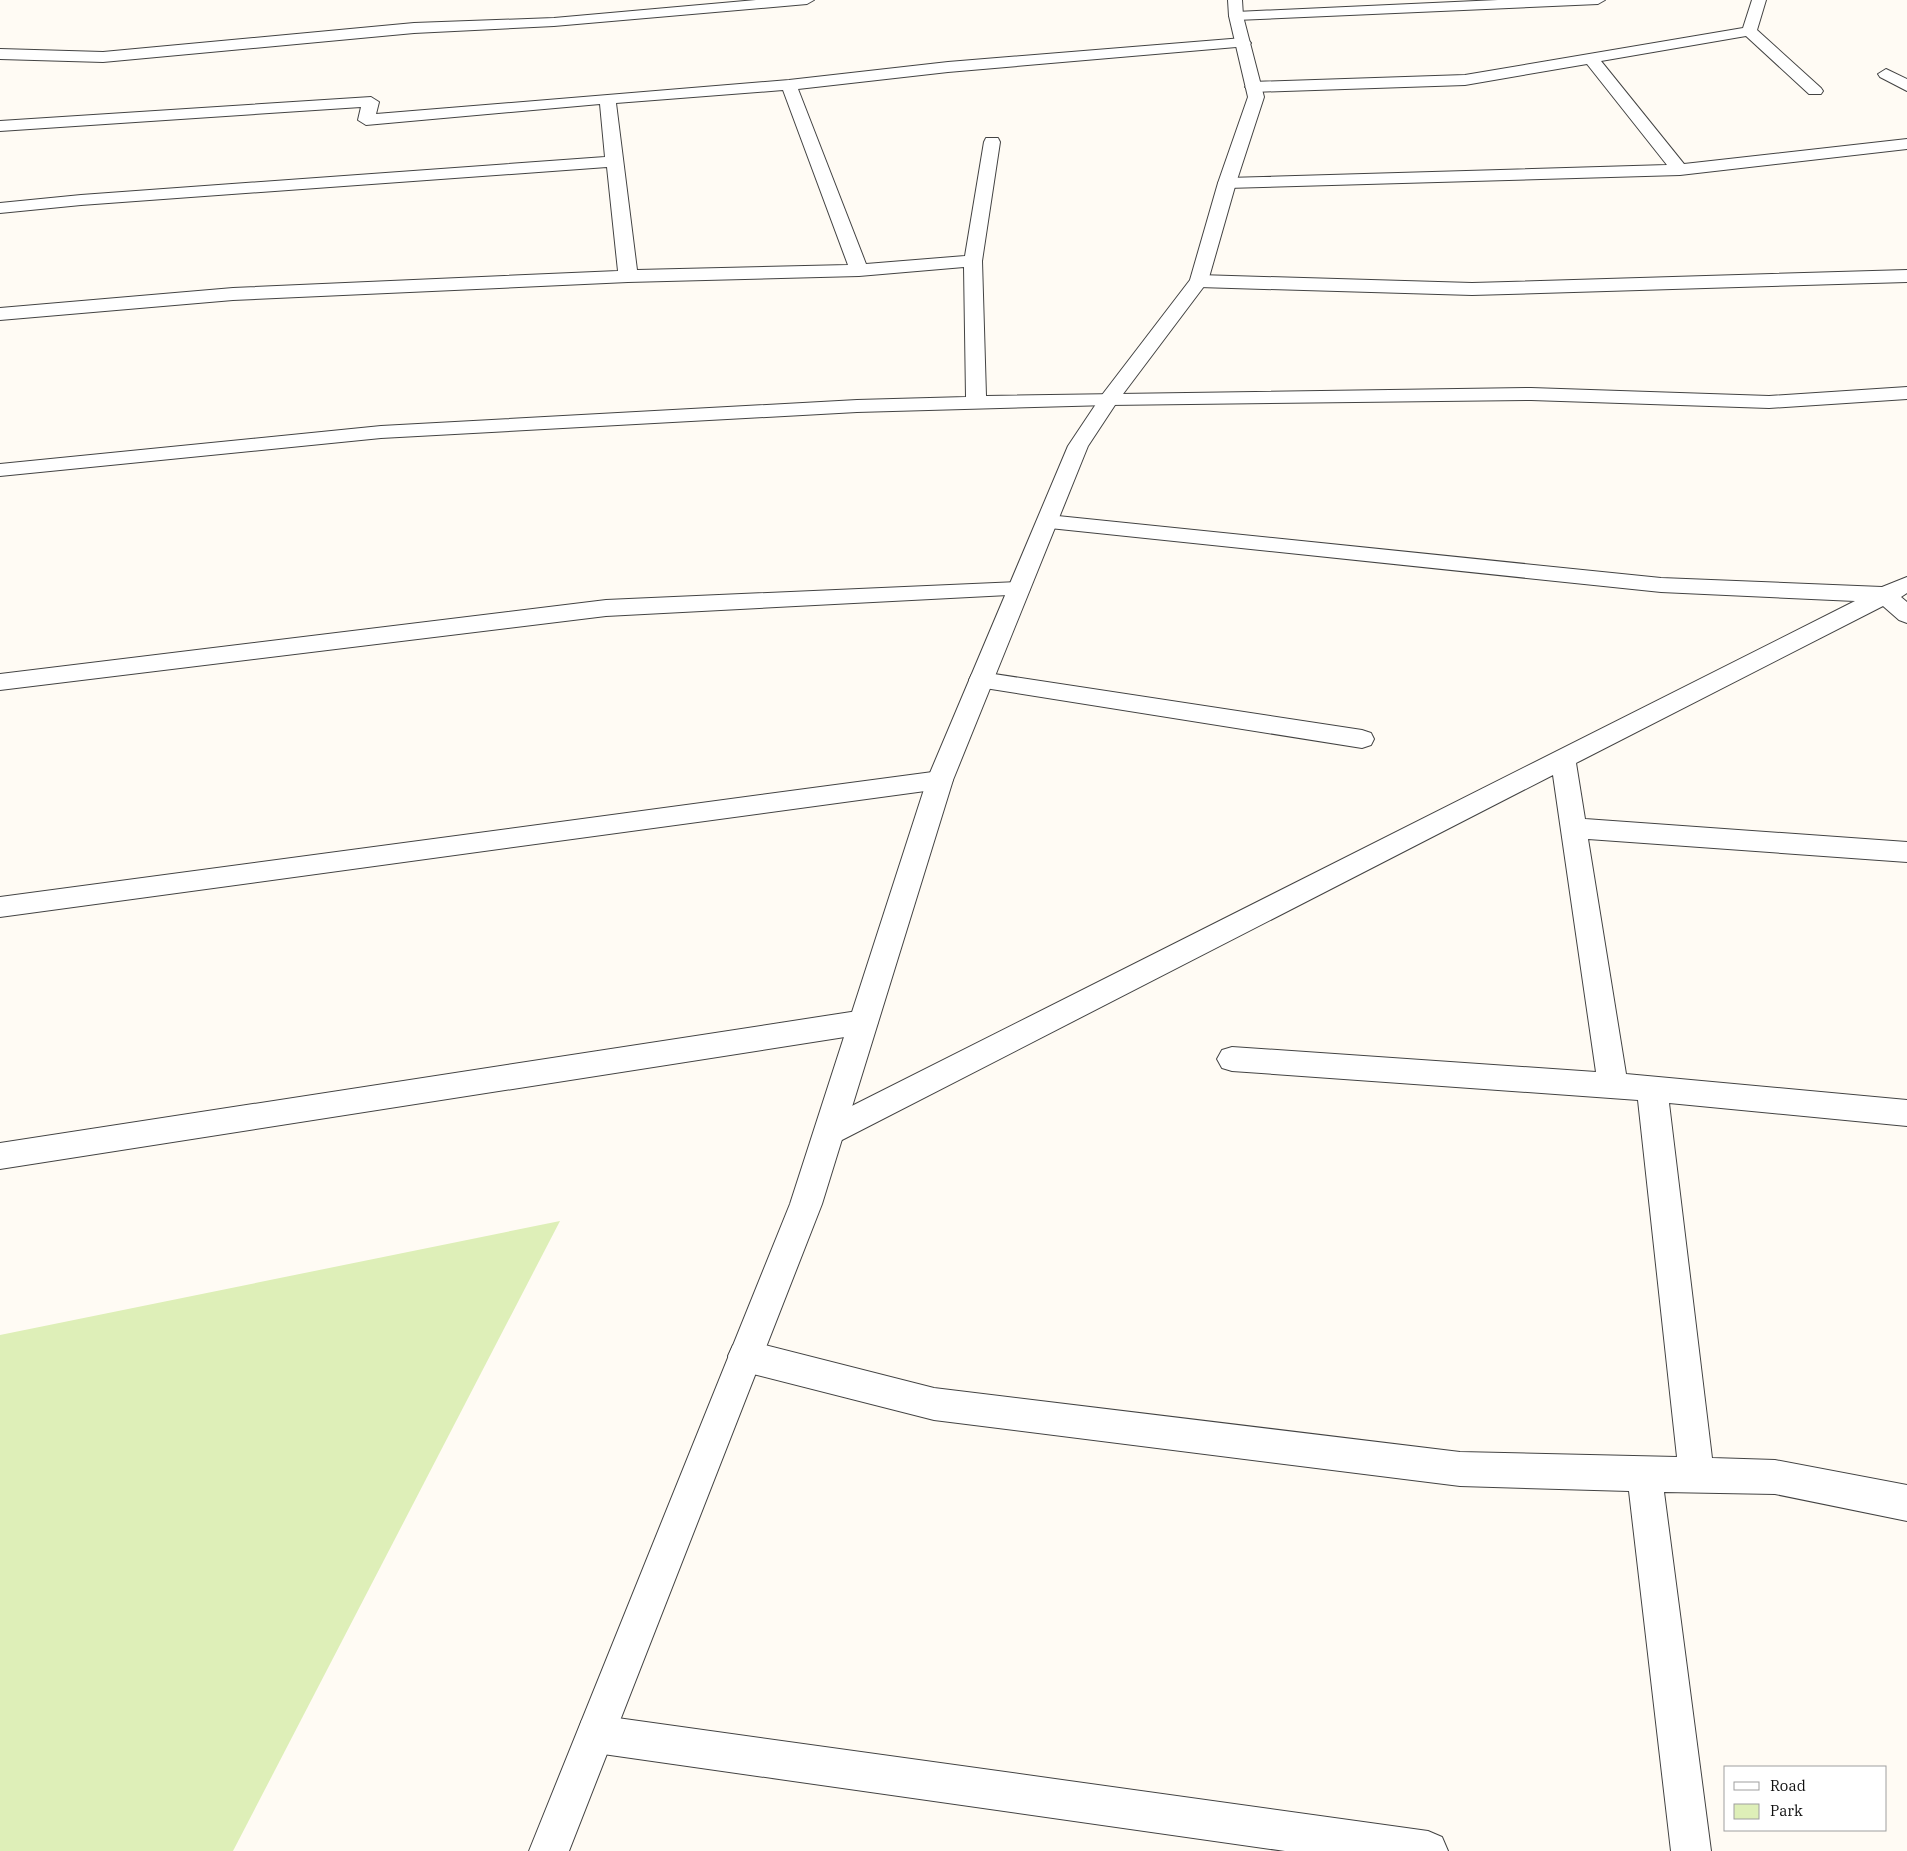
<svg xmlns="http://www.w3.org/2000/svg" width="1907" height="1851" font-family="'IBM Plex Serif',serif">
<rect width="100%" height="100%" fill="#fffbf4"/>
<path fill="#deefb8" d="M560 1221 233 1851H0V1335Z"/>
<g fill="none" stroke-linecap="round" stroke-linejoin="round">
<g stroke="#434343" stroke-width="2">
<path id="minor" d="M756 0H814L807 4 554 26 414 33 103 62 0 59V49L103 52 414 23 554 18Z
M1498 0H1605L1598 4 1236 20 1229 16 1236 12Z
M1752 0H1766L1757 30 1821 88 1823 91 1821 94H1809L1746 36 1601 61 1684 164 1907 139V149L1680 175 1227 188 1221 187 1218 183 1221 179 1227 178 1667 165 1587 64 1465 85 1253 92 1245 87 1253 82 1465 75 1743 28Z
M1243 38 1248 40 1251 43 1248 46 948 72 798 89 866 264 965 256 984 142 986 138H998L1000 142 982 261 986 396 1531 388 1769 396 1907 387V399L1769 408 1531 400 1109 405 857 412 381 438 0 476V464L381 426 857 400 966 397 964 267 859 276 628 282 233 300 0 320V308L233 288 618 271 607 167 81 205 0 213V203L81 195 605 157 600 104 366 125 358 120 361 107 0 131V121L371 97 379 102 376 114 789 80 948 62ZM783 90 848 265 637 270 616 103Z
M1886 69 1907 79V91L1880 77 1878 74Z
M1907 270V282L1472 295 1199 287 1192 285 1190 281 1192 277 1199 275 1472 283Z
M1048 515 1661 578 1882 587 1907 577V593L1901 597 1907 602V623L1899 620 1883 606 1576 763 1585 819 1907 842V862L1588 839 1626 1074 1907 1100V1126L1669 1103 1712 1458 1775 1460 1907 1485V1521L1775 1494 1664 1492 1711 1851H1671L1629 1491 1460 1486 934 1420 745 1372 733 1367 728 1356 733 1345 745 1340 934 1388 1460 1452 1677 1457 1638 1100 1232 1071 1222 1068 1217 1059 1222 1050 1232 1047 1596 1072 1553 775 840 1141 829 1145 818 1141 814 1132 818 1123 1855 601 1661 592 1040 527 1037 522 1040 517Z
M1019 582 1027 584 1030 589 1027 594 606 616 0 690V674L606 600Z
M981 672 1362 730 1371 733 1374 739 1371 745 1362 748 972 686 969 680 972 674Z
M940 771 949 774 953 780 949 786 940 789 0 917V897Z
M864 1010 874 1014 878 1022 874 1030 864 1034 0 1169V1143Z
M596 1715 1428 1831 1442 1837 1448 1851H1285L596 1753 582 1748 577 1734 582 1720Z"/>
</g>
<g stroke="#434343" stroke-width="2">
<path id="tertiary" d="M1228 0H1242L1243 16 1264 97 1236 183 1208 281 1117 402 1088 446 953 780 822 1204 569 1851H529L790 1204 927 780 1068 446 1102 395 1190 280 1218 183 1248 97 1229 16Z"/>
</g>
<use href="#minor" fill="#fff" fill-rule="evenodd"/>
<use href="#tertiary" fill="#fff" fill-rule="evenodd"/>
</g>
<rect x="1724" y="1766" width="162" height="65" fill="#ffffff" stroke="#9f9f9f"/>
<rect x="1734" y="1782" width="25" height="8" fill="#ffffff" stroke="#9f9f9f"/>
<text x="1770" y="1791" font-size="15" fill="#101010">Road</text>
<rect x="1734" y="1804" width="25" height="15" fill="#deefb8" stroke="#9f9f9f"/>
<text x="1770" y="1816" font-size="15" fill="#101010">Park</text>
</svg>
